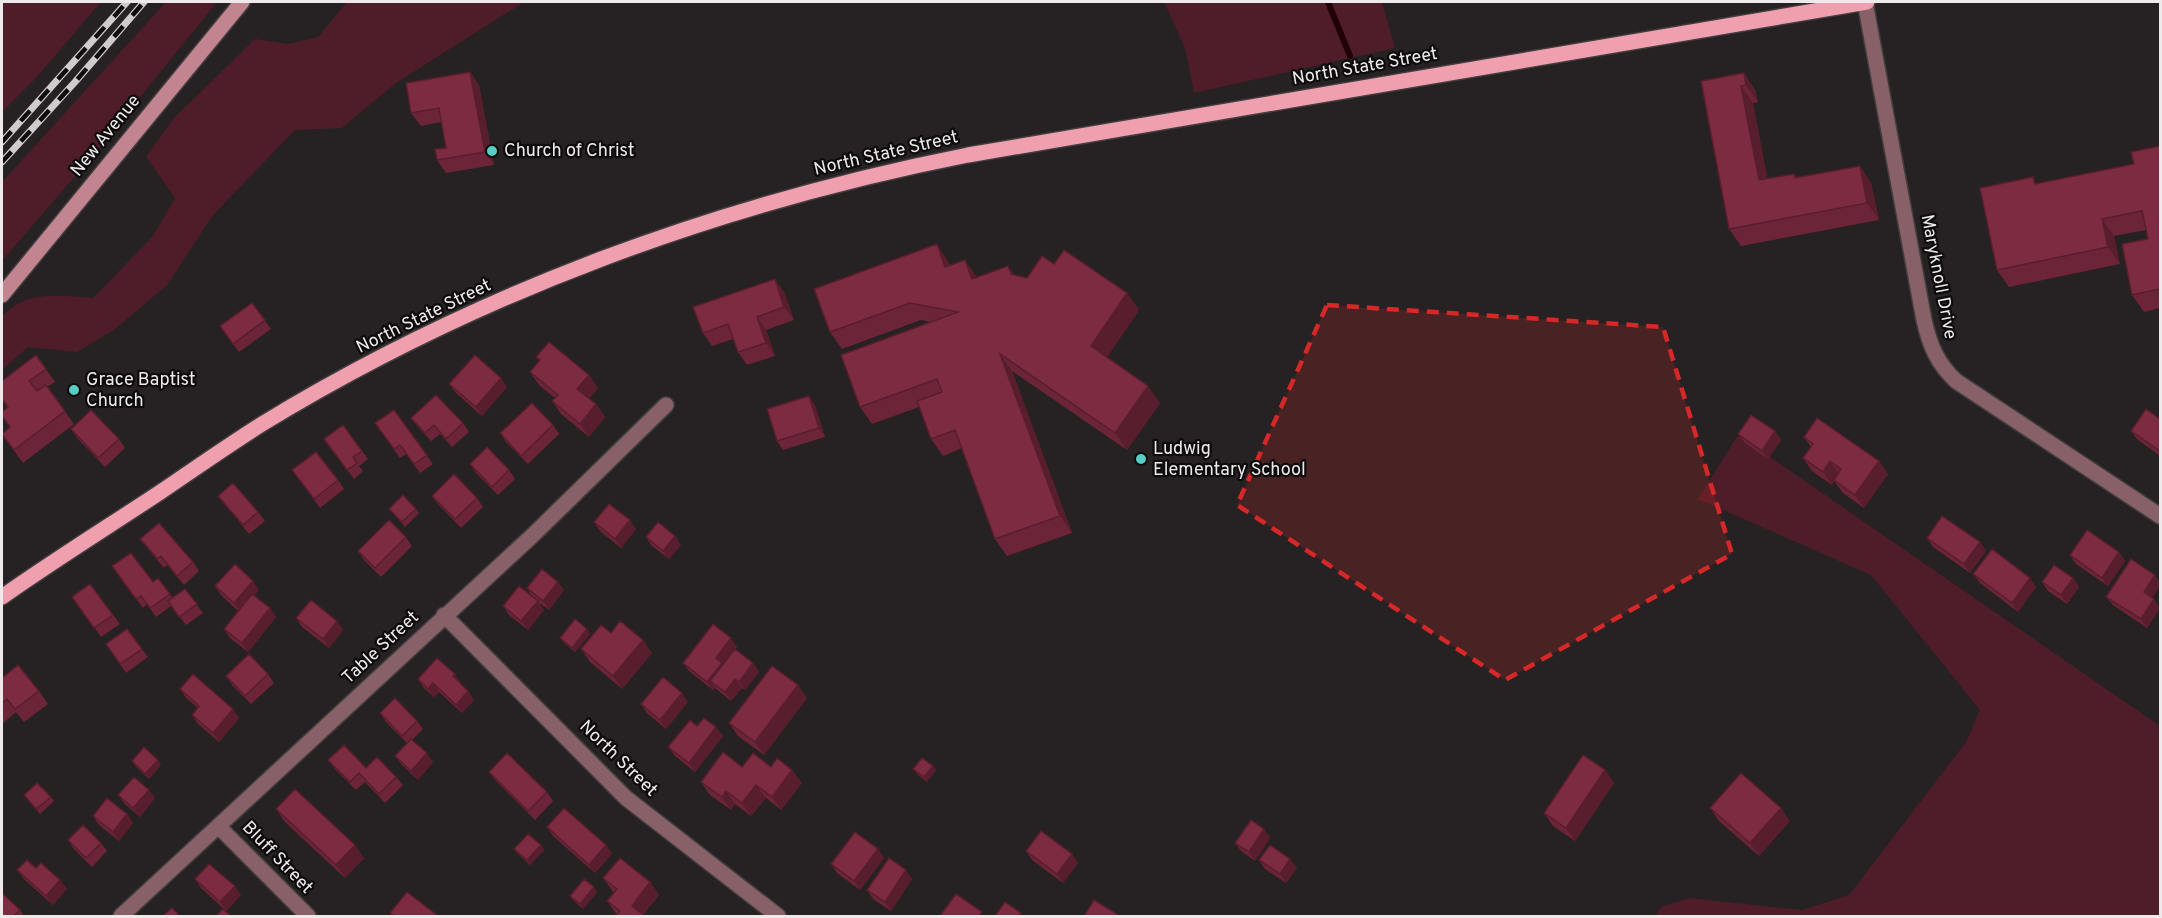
<svg xmlns="http://www.w3.org/2000/svg" width="2162" height="918" font-family="Overpass,sans-serif">
<rect width="100%" height="100%" fill="#262122"/>
<path fill="#4e1d29" d="M2 2H101L36 78 2 112Z
M166 2H217L95 153 2 261V182Z
M347 2H524L396 83 342 128 295 130 213 215 167 285 114 330 77 352 28 347 2 370V317C25 289 61 296 93 298L153 236 175 198 146 157 173 119 255 39 288 44 318 37Z
M1164 2H1382L1395 48 1194 93 1185 48Z
M1738 435 2160 726V916H1656L1661 907 1689 898 1802 910 1849 895 1966 742 1980 710 1871 575 1698 499Z"/>
<g fill="none" stroke-linecap="round" stroke-linejoin="round">
<path stroke="#210007" stroke-width="6" d="M1328 2 1350 56"/>
<g stroke="#423d3e" stroke-width="18">
<path id="minor" d="M1865 2 1924 320C1930 346 1937 363 1956 381L2160 516
M444 615 626 798 778 916
M219 827 308 916
M121 916 533 535 666 405"/>
</g>
<g stroke="#423d3e" stroke-width="18">
<path id="secondary" d="M2 295 242 2"/>
</g>
<g stroke="#423d3e" stroke-width="18">
<path id="primary" d="M2 597C53 561 106 528 159 493 193 470 227 446 262 424 478 292 720 204 968 155L1867 2"/>
</g>
<use href="#minor" stroke="#886168" stroke-width="15"/>
<use href="#secondary" stroke="#c2848f" stroke-width="15"/>
<use href="#primary" stroke="#ef9fae" stroke-width="15"/>
<g stroke="#d0cccd" stroke-width="7">
<path id="rail" d="M2 142 127 2
M2 162 75 82 144 2"/>
</g>
<use href="#rail" stroke="#0e0b0c" stroke-width="4.5" stroke-dasharray="14" stroke-linecap="butt"/>
</g>
<path fill="#6c2538" d="M470 72 479 85 494 165 446 173 437 160 446 148 441 122 421 126 411 113Z
M1744 73 1755 90 1758 102 1753 103 1767 179 1794 174 1796 177 1860 166 1871 183 1879 220 1741 246 1729 229 1701 81Z
M2160 146V308L2144 312 2132 295 2148 239 2146 230 2114 236 2120 264 2009 287 1997 270 2038 184 2134 164Z
M948 261 950 266 977 277 1008 266 1014 275 1027 278 1054 264 1127 293 1139 310 1107 357 1160 403 1127 450 1012 371 1072 533 1007 556 995 539 962 448 943 456 931 439 919 407 872 424 860 407 931 322 921 320 842 349 830 332Z
M784 292 794 320 766 330 775 356 747 365 738 352 733 339 712 346 703 333Z
M252 303 271 329 239 352 220 326Z
M36 355 55 382 47 387 74 424 23 463 2 434 10 428 2 416 7 408 2 400V381Z
M536 357 589 375 598 388 589 399 596 404 605 417 589 437 561 414 552 401 555 398 539 385 530 372 539 361Z
M449 384 507 387 482 416 456 393Z
M815 405 825 437 783 450 777 441Z
M394 410 433 464 420 473 406 454 400 458 375 423Z
M411 418 463 423 469 432 452 447 440 434 431 441 417 426Z
M2160 419V456L2137 439 2131 431Z
M343 425 368 459 359 466 363 471 354 479 324 439Z
M553 425 559 434 528 464 506 442 500 433Z
M71 429 119 439 125 448 105 467 77 438Z
M1738 434 1781 440 1768 459 1745 443Z
M1804 437 1879 461 1888 474 1864 508 1843 493 1834 481 1832 485 1812 471 1803 458 1811 447Z
M470 464 509 470 515 479 498 495 476 473Z
M292 470 338 480 344 489 320 508Z
M218 496 258 512 265 521 249 534Z
M432 496 477 498 483 507 461 528 438 504Z
M389 509H416L419 513 405 527Z
M594 522 636 529 621 548 600 531Z
M406 537 412 546 381 577 364 560 358 551Z
M646 537 681 545 669 559 652 546Z
M1927 538 1980 542 1986 551 1970 573 1933 547Z
M140 539 193 562 199 571 184 585 167 565 164 568 147 548Z
M2119 552 2125 561 2108 586 2076 564 2070 555Z
M112 566 153 582 158 578 173 598 185 589 203 613 186 625 171 606 156 617 147 604 143 608Z
M1973 574 2036 587 2018 612 1980 583Z
M2073 578 2079 587 2067 604 2048 591 2042 582Z
M90 584 120 624 101 637 72 597Z
M2160 585 2152 598 2160 608 2147 628 2113 605 2106 597Z
M215 586 259 590 254 595 270 608 276 617 248 652 230 638 224 629 238 611 221 595Z
M527 588 564 590 549 610 538 602 544 610 528 630 509 615 503 606 532 596Z
M296 618 337 621 343 630 329 648 302 627Z
M127 629 148 657 126 673 106 644Z
M587 629 590 634 575 652 563 642 560 638Z
M611 633 652 653 622 689 590 662 581 649Z
M737 647 735 649 753 663 759 672 745 690 742 688 731 701 715 688 713 690 689 671 683 663Z
M268 674 274 683 251 704 232 685 226 676Z
M2 678 39 691 48 704 24 722 16 712 2 724Z
M418 679 461 683 460 684 468 691 474 700 462 713 439 692 434 697 424 688Z
M180 689 239 718 219 742 198 724 192 715 198 708 186 698Z
M807 698 764 755 738 736 729 723Z
M688 702 666 729 647 713 641 704Z
M380 713 417 721 423 729 412 740 433 762 418 780 402 765 395 756 407 743 386 722Z
M697 726 716 727 723 736 695 772 675 756 668 747Z
M328 760 366 768 396 777 403 785 385 803 365 782 356 790 335 769Z
M132 761 161 765 149 779 135 766Z
M933 766 936 770 927 782 916 773 913 769Z
M742 767H771L802 783 781 810 766 798 751 816 735 804 731 810 710 795 701 782Z
M1605 770 1614 783 1575 841 1553 826 1544 813Z
M489 772 547 792 553 801 535 820 495 780Z
M149 790 155 798 140 817 125 804 118 795Z
M24 795 51 797 54 801 40 814Z
M1710 808 1790 821 1759 856 1719 821Z
M276 809 364 858 345 878 285 822Z
M127 814 133 823 119 841 99 825 93 816Z
M547 827 606 845 612 854 595 873 553 836Z
M1270 838 1255 861 1241 851 1235 843Z
M68 840 101 843 107 851 92 867 74 849Z
M541 845 544 850 530 865 517 853 514 849Z
M878 849 884 858 860 890 837 873 831 864Z
M1026 851 1072 854 1078 863 1063 883 1032 860Z
M1259 860 1297 868 1286 883 1265 869Z
M36 868 60 880 67 889 53 905 24 879 17 870Z
M603 878 650 882 659 895 643 915H617L607 901 614 893Z
M195 879 241 895 226 911 201 888Z
M912 879 891 911 873 899 867 890Z
M597 892 583 909 573 900 570 896Z
M20 910 24 916H2Z"/>
<path fill="#581e2e" d="M470 72 479 85 494 165 485 152Z
M1744 73 1755 90 1758 102 1746 85Z
M1741 86 1753 103 1771 197 1759 180Z
M1860 166 1871 183 1879 220 1867 203Z
M2102 219 2114 236 2120 264 2108 247Z
M937 244 948 261 957 284 945 267Z
M965 260 977 277 972 279Z
M775 279 784 292 794 320 784 307Z
M1127 293 1139 310 1103 363 1091 346Z
M757 317 766 330 775 356 766 343Z
M1000 354 1012 371 1072 533 1060 516Z
M589 375 598 388 586 402 577 389Z
M501 378 507 387 482 416 476 407Z
M1148 386 1160 403 1127 450 1115 433Z
M809 396 815 405 825 437 819 428Z
M596 404 605 417 589 437 580 424Z
M1775 431 1781 440 1768 459 1762 451Z
M1830 461 1839 474 1832 485 1823 472Z
M1879 461 1888 474 1864 508 1855 495Z
M630 520 636 529 621 548 615 539Z
M675 536 681 545 669 559 663 551Z
M1980 542 1986 551 1970 573 1964 564Z
M2119 552 2125 561 2108 586 2102 578Z
M2155 575 2160 583V585L2150 601 2144 592Z
M2030 578 2036 587 2018 612 2012 603Z
M2073 578 2079 587 2067 604 2061 595Z
M253 581 259 590 240 612 234 603Z
M558 582 564 590 549 610 543 601Z
M2154 599 2160 608 2147 628 2141 619Z
M538 601 544 610 528 630 521 621Z
M270 608 276 617 248 652 242 643Z
M337 621 343 630 329 648 323 639Z
M587 629 590 634 575 652 572 648Z
M731 638 737 647 710 681 715 688 713 690 707 682 716 658Z
M643 640 652 653 622 689 613 676Z
M753 663 759 672 745 690 739 682Z
M455 674 461 683 459 685 453 676Z
M735 679 742 688 731 701 725 692Z
M433 683 439 692 434 697 428 689Z
M798 685 807 698 764 755 755 742Z
M468 691 474 700 462 713 456 705Z
M682 693 688 702 666 729 660 720Z
M233 709 239 718 219 742 213 733Z
M716 727 723 736 695 772 689 763Z
M427 753 433 762 418 780 411 771Z
M158 760 161 765 149 779 145 774Z
M933 766 936 770 927 782 924 777Z
M792 770 802 783 781 810 772 797Z
M1605 770 1614 783 1575 841 1566 828Z
M756 785 766 798 751 816 742 803Z
M149 790 155 798 140 817 133 808Z
M726 791 735 804 731 810 722 797Z
M1781 808 1790 821 1759 856 1750 843Z
M127 814 133 823 119 841 113 832Z
M1264 829 1270 838 1255 861 1249 852Z
M355 845 364 858 345 878 336 865Z
M541 845 544 850 530 865 527 860Z
M606 845 612 854 595 873 589 865Z
M878 849 884 858 860 890 854 881Z
M1072 854 1078 863 1063 883 1057 874Z
M1290 859 1297 868 1286 883 1280 874Z
M906 870 912 879 891 911 885 902Z
M60 880 67 889 53 905 46 896Z
M650 882 659 895 642 916 632 906Z
M235 886 241 895 226 911 220 902Z
M594 887 597 892 583 909 580 904Z"/>
<path fill="#7d2b41" stroke="#581e2e" stroke-width="1.5" d="M470 72 485 152 437 160 435 149 446 148 439 108 411 113 406 83Z
M1744 73 1746 85 1741 86 1759 180 1794 174 1795 178 1860 166 1867 203 1729 229 1701 81Z
M2160 146V289L2132 295 2122 244 2148 239 2142 211 2102 219 2108 247 1997 270 1980 188 2033 177 2035 184 2134 164 2131 152Z
M937 244 945 267 965 260 972 279 1008 266 1011 274 1027 278 1042 256 1054 264 1064 250 1127 293 1091 346 1148 386 1115 433 1000 354 1060 516 995 539 955 430 931 439 917 401 942 392 937 379 860 407 841 355 958 312 910 303 830 332 814 289Z
M775 279 784 307 757 317 766 343 738 352 728 324 703 333 693 307Z
M252 303 265 320 233 344 220 326Z
M549 342 589 375 577 389 596 404 580 424 552 401 558 395 530 372 540 360 536 357Z
M36 355 46 369 29 381 37 391 46 385 65 411 14 450 2 434 10 427 2 416V412L8 407 2 399V381Z
M475 355 501 378 476 407 449 384Z
M436 395 463 423 446 439 434 425 425 433 411 418Z
M809 396 819 428 777 441 767 409Z
M532 403 553 425 521 456 500 433Z
M2146 409 2160 419V451L2131 431Z
M91 410 119 439 98 458 71 429Z
M394 410 427 455 414 464 400 445 394 449 375 423Z
M1751 415 1775 431 1762 451 1738 434Z
M1817 418 1879 461 1855 495 1834 480 1841 469 1830 461 1823 472 1803 458 1813 444 1804 437Z
M343 425 362 451 353 457 357 463 347 470 324 439Z
M487 447 509 470 492 487 470 464Z
M316 452 338 480 314 499 292 470Z
M454 474 477 498 455 519 432 496Z
M233 483 258 512 243 525 218 496Z
M403 495 416 509 402 522 389 509Z
M609 504 630 520 615 539 594 522Z
M1942 516 1980 542 1964 564 1927 538Z
M389 520 406 537 375 568 358 551Z
M658 522 675 536 663 551 646 537Z
M159 523 193 562 177 576 161 556 158 559 140 539Z
M2087 530 2119 552 2102 578 2070 555Z
M1992 549 2030 578 2012 603 1973 574Z
M131 553 153 582 158 578 170 594 150 608 141 596 136 599 112 566Z
M2131 559 2155 575 2144 592 2154 599 2141 619 2106 597Z
M235 564 253 581 234 603 215 586Z
M2054 565 2073 578 2061 595 2042 582Z
M542 569 558 582 543 601 527 588Z
M90 584 113 615 94 628 72 597Z
M519 586 538 601 521 621 503 606Z
M185 589 197 604 179 617 168 601Z
M252 594 270 608 242 643 224 629Z
M311 600 337 621 323 639 296 618Z
M575 619 587 629 572 648 560 638Z
M620 621 643 640 613 676 581 649 601 625 611 633Z
M713 624 731 638 716 658 722 663 707 682 683 663Z
M127 629 142 649 120 664 106 644Z
M735 649 753 663 739 682 735 679 725 692 710 681Z
M249 654 268 674 245 696 226 676Z
M437 658 455 674 453 676 468 691 456 705 433 683 428 689 418 679Z
M18 665 39 691 15 709 7 699 2 704V678Z
M772 666 798 685 755 742 729 723Z
M193 674 233 709 213 733 192 715 199 706 180 689Z
M663 677 682 693 660 720 641 704Z
M395 698 417 721 402 736 380 713Z
M704 718 716 727 689 763 668 747 690 720 697 726Z
M411 739 427 753 411 771 395 756Z
M344 745 366 768 377 757 396 777 379 794 359 773 350 782 328 760Z
M144 747 158 760 145 774 132 761Z
M723 752 742 767 753 753 771 767 777 758 792 770 772 797 756 785 742 803 726 791 722 797 701 782Z
M507 753 547 792 528 811 489 772Z
M1583 755 1605 770 1566 828 1544 813Z
M922 758 933 766 924 777 913 769Z
M1741 773 1781 808 1750 843 1710 808Z
M134 777 149 790 133 808 118 795Z
M37 783 51 797 36 809 24 795Z
M295 789 355 845 336 865 276 809Z
M107 798 127 814 113 832 93 816Z
M564 808 606 845 589 865 547 827Z
M1251 820 1264 829 1249 852 1235 843Z
M83 825 101 843 86 858 68 840Z
M1041 831 1072 854 1057 874 1026 851Z
M855 832 878 849 854 881 831 864Z
M528 834 541 845 527 860 514 849Z
M1270 845 1290 859 1280 874 1259 860Z
M620 858 650 882 632 906 645 916H615L620 911 607 901 617 889 603 878Z
M889 858 906 870 885 902 867 890Z
M27 860 36 868 41 863 60 880 46 896 17 870Z
M209 864 235 886 220 902 195 879Z
M584 879 594 887 580 904 570 896Z
M407 892 438 916H394L390 913Z
M2 893 20 910 14 916H2Z
M956 894 982 912 979 916H940Z
M1094 900 1117 914 1116 916H1084Z
M1005 902 1021 913 1018 916H995Z
M172 908 180 916H163Z
M223 909 231 916H216Z"/>
<path fill="#d62828" fill-opacity="0.2" stroke="#d62828" stroke-width="4.5" stroke-dasharray="12 8" stroke-linejoin="round" d="M1327 305 1663 327 1732 554 1505 680 1237 505Z"/>
<g fill="#56cec3" stroke="#0e0b0c" stroke-width="2">
<circle cx="492" cy="151" r="6"/>
<circle cx="74" cy="390" r="6"/>
<circle cx="1141" cy="459" r="6"/>
</g>
<g text-anchor="middle" dominant-baseline="central" stroke-width="4.5" stroke-linejoin="round" paint-order="stroke">
<g font-size="18" fill="#eeeaeb" stroke="#0e0b0c">
<text transform="translate(1365 67) rotate(-10)">North State Street</text>
<text transform="translate(106 136) rotate(-51)">New Avenue</text>
<text transform="translate(886 154) rotate(-13)">North State Street</text>
<text transform="translate(1938 277) rotate(79)">Maryknoll Drive</text>
<text transform="translate(424 317) rotate(-26)">North State Street</text>
<text transform="translate(381 648) rotate(-43)">Table Street</text>
<text transform="translate(618 759) rotate(44)">North Street</text>
<text transform="translate(277 858) rotate(46)">Bluff Street</text>
</g>
<g font-size="18" fill="#eeeaeb" stroke="#0e0b0c" text-anchor="start">
<text x="504" y="151">Church of Christ</text>
<text x="86" y="380">Grace Baptist<tspan x="86" dy="21">Church</tspan></text>
<text x="1153" y="449">Ludwig<tspan x="1153" dy="21">Elementary School</tspan></text>
</g>
</g>
<rect width="2162" height="918" fill="none" stroke="#eeeaeb" stroke-width="6"/>
</svg>
